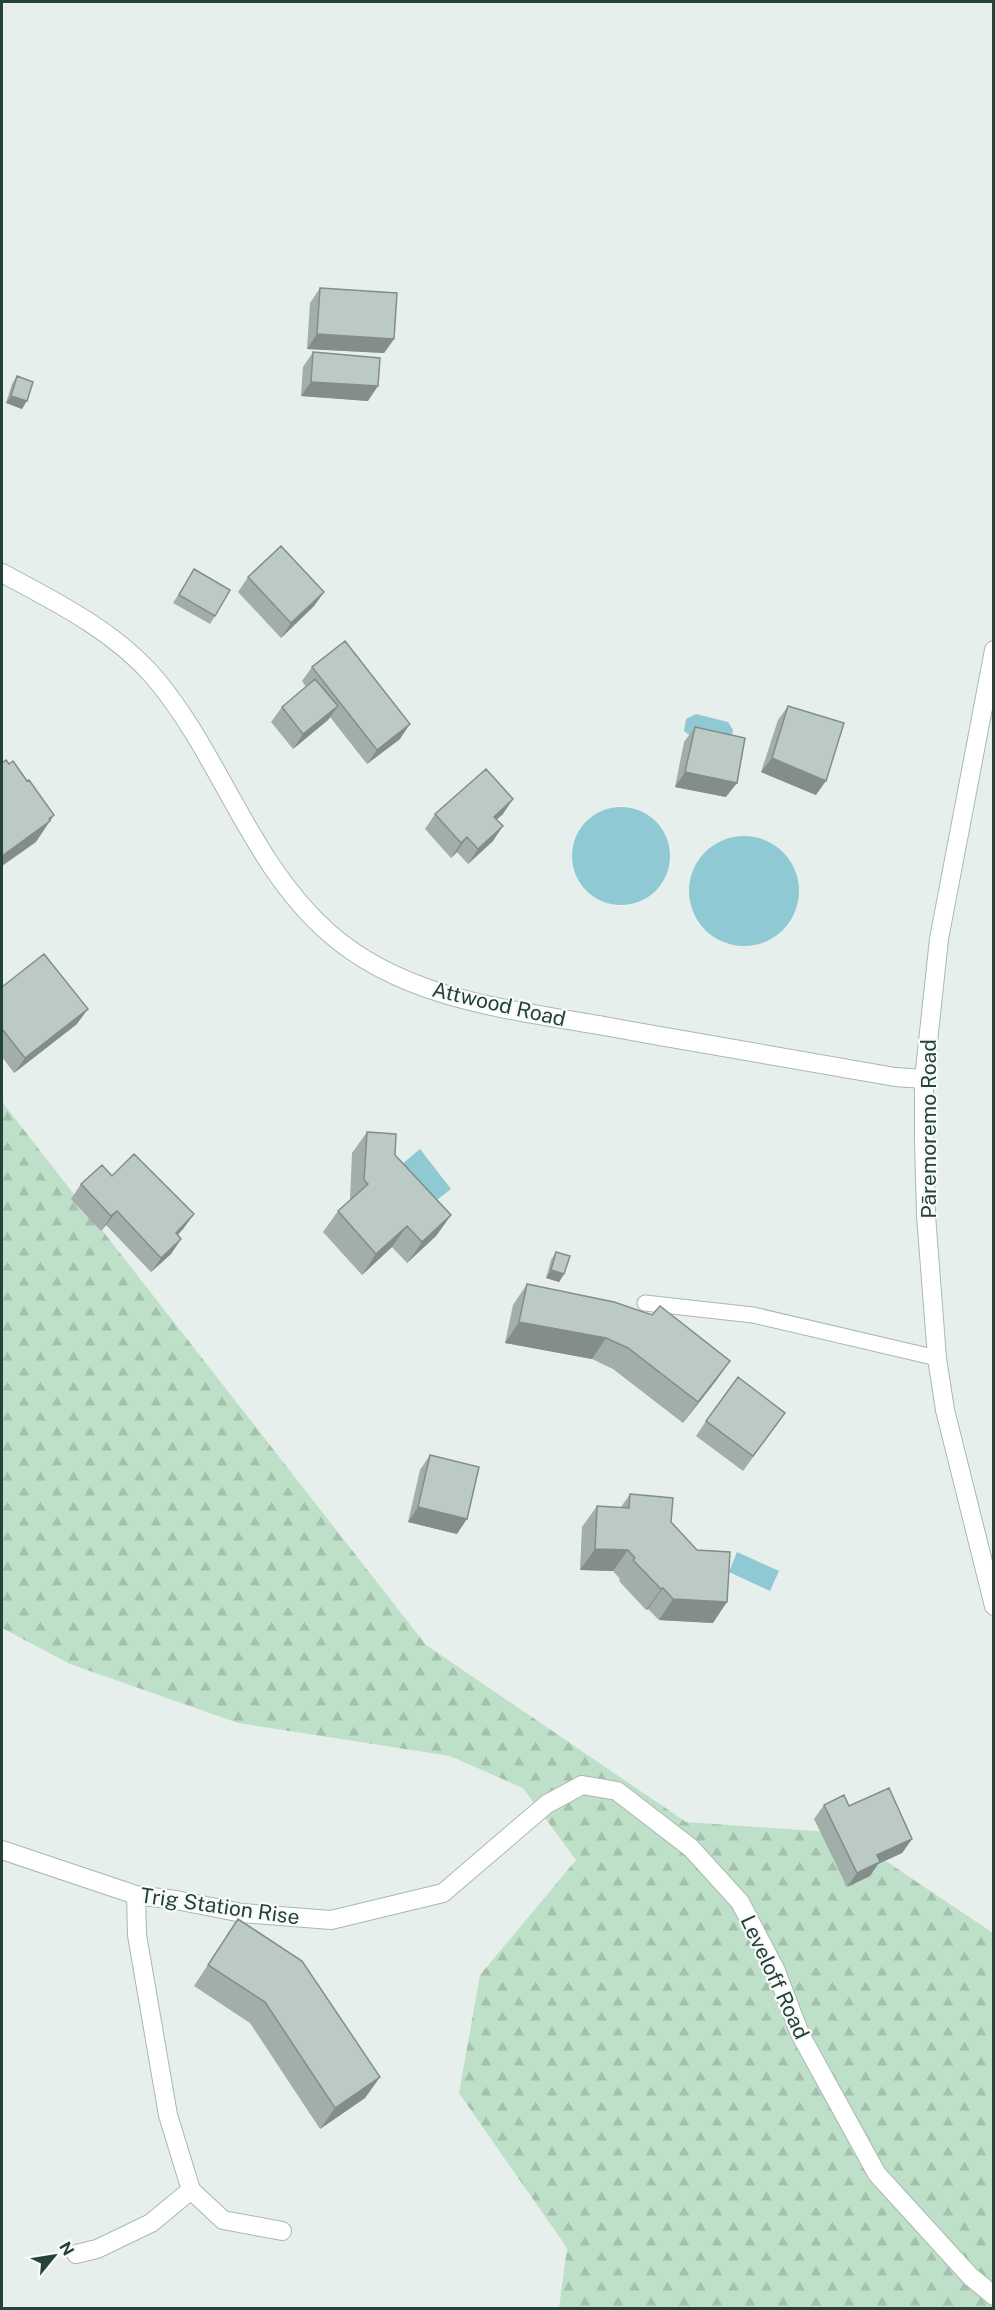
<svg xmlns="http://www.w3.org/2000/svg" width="995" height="2310" font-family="'Public Sans',sans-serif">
<defs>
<pattern id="forest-firs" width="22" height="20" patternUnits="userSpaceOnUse" patternTransform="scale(1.5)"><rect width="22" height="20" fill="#bfe0c8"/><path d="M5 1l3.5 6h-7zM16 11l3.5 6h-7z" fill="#a4c1ad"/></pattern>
</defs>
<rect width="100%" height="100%" fill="#e6efeb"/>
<path fill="url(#forest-firs)" d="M2 1102 426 1645 686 1822 844 1833 993 1933V2308H559L567 2248 459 2093 480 1975 576 1860 523 1788 450 1756 238 1723 70 1664 2 1628Z"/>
<path fill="#8ec9d4" d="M696 714 728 722 733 730 731 739 692 737 684 731 686 719Z
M572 856a49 49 0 1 1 98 0a49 49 0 1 1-98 0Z
M689 891a55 55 0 1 1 110 0a55 55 0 1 1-110 0Z
M420 1149 451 1189 433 1203 402 1164Z
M737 1552 779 1571 770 1591 729 1572Z"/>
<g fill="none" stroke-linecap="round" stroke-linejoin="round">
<g stroke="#a8b8b2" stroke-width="17">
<path id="lane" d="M645 1303 753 1315 937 1358"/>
</g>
<g stroke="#a8b8b2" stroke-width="20">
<path id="street" d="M2 573C56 602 113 630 154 677 221 756 250 864 329 933 407 1002 517 1010 615 1028 708 1045 801 1061 895 1077L924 1079
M2 1850 136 1895 176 1900 242 1913 331 1920 443 1893 547 1804 582 1785 617 1791 691 1848 740 1902 776 1971 800 2034 877 2174 970 2276 994 2296
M136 1895 137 1935 168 2115 191 2190 223 2220 282 2231
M76 2254 97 2249 151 2223 191 2190"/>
</g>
<g stroke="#a4bbb3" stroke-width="20">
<path id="secondary" d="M994 650 939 939 924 1079V1141L926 1215 937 1358 945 1410 994 1606"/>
</g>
<use href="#lane" stroke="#fff" stroke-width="15"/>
<use href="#street" stroke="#fff" stroke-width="18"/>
<use href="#secondary" stroke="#fff" stroke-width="18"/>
</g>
<path fill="#a1aea9" d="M320 288 394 339 384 353 307 349 310 303Z
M313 352 368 401 301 396 303 367Z
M17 376 22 409 6 403 12 384Z
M194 569 215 616 210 624 173 603Z
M248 577 324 592 314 606 281 638 238 592Z
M312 667 400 739 367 764 330 717 328 720 293 749 271 722 282 707 306 687 302 681Z
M788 706 816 795 761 772 778 720Z
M695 727 726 797 675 787 684 742Z
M435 814H503L497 819 493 841 468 864 457 852 451 858 425 829Z
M2 987 77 1024 14 1073 2 1057Z
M367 1132 395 1155 451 1215 436 1236 407 1263 392 1247 362 1275 323 1232 338 1211 350 1201 352 1153Z
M112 1176 194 1214 183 1229 178 1235 181 1239 171 1254 151 1272 106 1225 101 1231 71 1199 81 1184Z
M556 1252 564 1274 559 1282 546 1278 551 1260Z
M527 1284 730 1361 715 1382 683 1423 613 1369 592 1359 505 1343 513 1305Z
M785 1413 743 1471 696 1436 706 1421Z
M430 1455 457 1534 408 1522 420 1470Z
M630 1494 671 1522 713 1623 659 1620 648 1609 646 1610 619 1581 620 1579 613 1571 580 1570 582 1527 597 1506 621 1507Z
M824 1805 849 1806 912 1839 902 1853 878 1864 870 1876 847 1887 814 1819Z
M238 1919 380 2077 365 2098 320 2129 250 2023 194 1986Z"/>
<path fill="#838d89" d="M317 334 394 339 384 353 307 349Z
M311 382 378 386 368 401 301 396Z
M11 396 27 401 22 409 6 403Z
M324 592 314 606 281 638 291 623Z
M338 706 328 720 293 749 303 734Z
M410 724 400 739 367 764 377 750Z
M772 758 826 781 816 795 761 772Z
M685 772 737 783 726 797 675 787Z
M513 799 503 814 484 831 494 817Z
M54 815 36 842 2 866V856Z
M503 826 493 841 468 864 478 849Z
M467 837 457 852 451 858 461 843Z
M88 1009 77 1024 14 1073 25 1058Z
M117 1211 106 1225 101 1231 111 1216Z
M194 1214 183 1229 165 1247 176 1233Z
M451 1215 436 1236 407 1263 422 1242Z
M407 1226 392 1247 362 1275 376 1254Z
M181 1239 171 1254 151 1272 161 1258Z
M551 1270 564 1274 559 1282 546 1278Z
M519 1322 606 1338 592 1359 505 1343Z
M730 1361 715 1382 683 1423 698 1402Z
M418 1507 467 1519 457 1534 408 1522Z
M595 1549 628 1550 613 1571 580 1570Z
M663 1588 648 1609 646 1610 661 1589Z
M673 1599 727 1602 713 1623 659 1620Z
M912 1839 902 1853 878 1864 870 1876 847 1887 857 1873 877 1855Z
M380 2077 365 2098 320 2129 335 2108Z"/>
<path fill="#bbcac4" stroke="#838d89" stroke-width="1.5" d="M320 288 397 293 394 339 317 334Z
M313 352 380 358 378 386 311 382Z
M17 376 33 382 27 401 11 396Z
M281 546 324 592 291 623 248 577Z
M194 569 230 590 215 616 179 595Z
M345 641 410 724 377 750 312 667Z
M315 679 338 706 303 734 282 707Z
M788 706 844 723 826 781 772 758Z
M695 727 745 738 737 783 685 772Z
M6 760 9 764 13 761 27 781 29 780 54 815 49 819 50 821 2 856V763Z
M486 769 513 799 494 817 503 826 478 849 467 837 461 843 435 814Z
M44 954 88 1009 25 1058 2 1029V987Z
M367 1132 396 1134 395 1155 451 1215 422 1242 407 1226 376 1254 338 1211 368 1184 364 1180Z
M134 1154 194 1214 176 1233 181 1239 161 1258 117 1211 111 1216 81 1184 102 1165 112 1176Z
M556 1252 570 1256 564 1274 551 1270Z
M527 1284 614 1302 652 1315 660 1306 730 1361 698 1402 628 1348 606 1338 519 1322Z
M738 1377 785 1413 753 1456 706 1421Z
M430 1455 479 1467 467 1519 418 1507Z
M630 1494 673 1498 671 1522 697 1550 730 1552 727 1602 673 1599 663 1588 661 1589 633 1560 635 1558 628 1550 595 1549 597 1506 629 1508Z
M889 1788 912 1839 877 1855 880 1862 857 1873 824 1805 844 1795 849 1806Z
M238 1919 302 1961 380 2077 335 2108 265 2002 208 1965Z"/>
<g text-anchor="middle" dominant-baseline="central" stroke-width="4.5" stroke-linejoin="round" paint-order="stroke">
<g font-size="21" fill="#24423a" stroke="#f7fbf9">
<text transform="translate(499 1004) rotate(13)">Attwood Road</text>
<text transform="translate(928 1129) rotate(-90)">Pāremoremo Road</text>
<text transform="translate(220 1906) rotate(8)">Trig Station Rise</text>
<text transform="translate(775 1977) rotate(65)">Leveloff Road</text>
</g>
</g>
<rect width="995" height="2310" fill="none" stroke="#24423a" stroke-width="6"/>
<g transform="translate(54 2256) rotate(60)" stroke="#f7fbf9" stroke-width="4.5" paint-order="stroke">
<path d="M0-4.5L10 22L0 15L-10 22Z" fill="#24423a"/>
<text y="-9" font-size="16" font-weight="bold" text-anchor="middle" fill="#24423a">N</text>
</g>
</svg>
